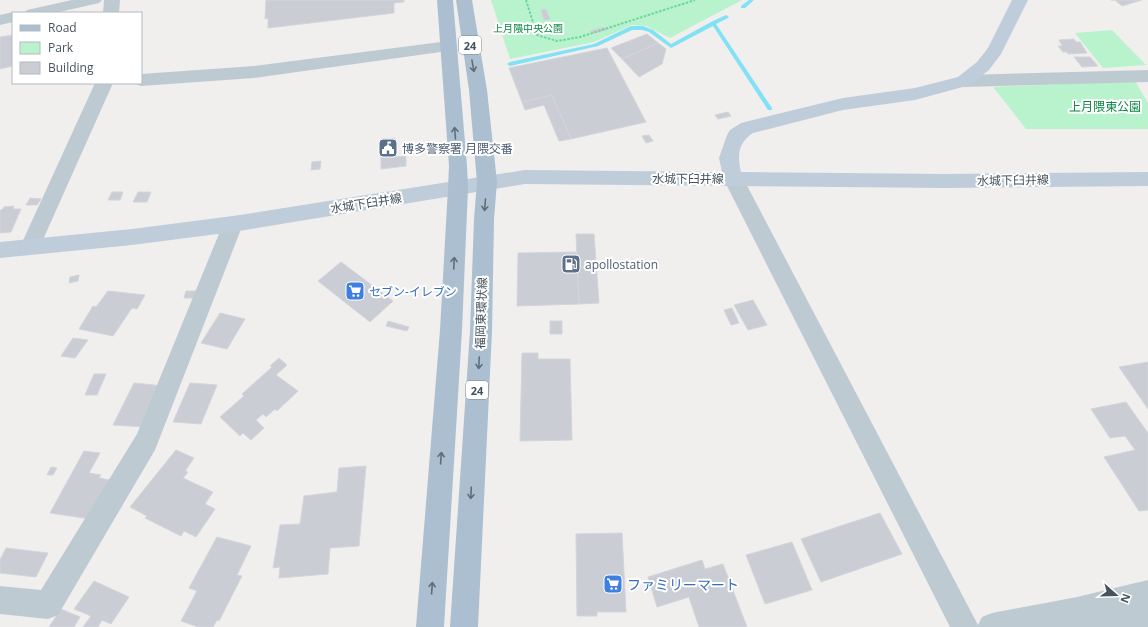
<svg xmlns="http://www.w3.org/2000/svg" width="1148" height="627" font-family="'Open Sans','Noto Sans JP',sans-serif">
<rect width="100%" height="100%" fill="#f1eeee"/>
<path fill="#b8f3cd" d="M491 0H742L670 38 646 26 632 25 594 42 510 59Z
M1112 30 1146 65 1103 68 1075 33Z
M1135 81 1148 103V129H1026L993 87Z"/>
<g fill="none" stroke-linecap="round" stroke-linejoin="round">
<path fill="#81e1f5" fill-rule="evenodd" d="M749 0H754L745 8H741V6Z
M726 15 729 17 728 18 716 24 772 108V110H768L713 26 671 48 649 32 642 30H632L598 46 510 66 507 64 510 62 594 44 631 26H643L653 30 671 44 711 22Z"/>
</g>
<path fill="#caced4" stroke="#d2d5db" d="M266 0H404V2L394 3V13L268 28V18L265 19Z
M1111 0H1142L1122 6 1115 0Z
M546 9 550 19 544 20 541 10Z
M604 27 607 30 592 34 590 31Z
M647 34 658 43 622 59 611 48Z
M13 35V66L0 69V37Z
M1074 39 1076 42H1080L1087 53 1068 54 1067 52H1063L1058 46H1062L1059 40Z
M658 43 666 49 662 64 639 77 622 59Z
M607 48 646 122 571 139 552 95 522 102 509 68Z
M1074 57H1090L1098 66 1082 67Z
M552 95 571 139 559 141 544 105 525 110 522 102Z
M728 112 731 116 718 119 715 115Z
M649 135 653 141 646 143 642 136Z
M395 138 396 157 406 156V166L381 169V139Z
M321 161 320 169 311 170 312 162Z
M112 192H123L120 200H108Z
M138 192H151L147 202H133Z
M30 198 41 199 37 205H26Z
M14 206 13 209H21L11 232 0 233V210H2L4 207Z
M576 234H594L599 303 579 304Z
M577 252 579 304 517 306 518 253Z
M341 262 393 301 370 322 318 281Z
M79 275 78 281 69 283 70 277Z
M108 291 145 295 137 309 132 308 113 336 79 329 93 306 96 307Z
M186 291H196L194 298H184Z
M753 300 767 325 748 330 734 305Z
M732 308 739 323 731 325 724 310Z
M220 313 245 319 227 349 201 343Z
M388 321 409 327 407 331 386 326Z
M550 321H562V334H550Z
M73 338 88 340 75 358 61 356Z
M522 353H538V359H570L572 440 520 441Z
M279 358 287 365 276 375 298 391 277 411 275 409 266 417 263 414 256 420 264 428 251 440 243 433 240 436 220 417 244 396 242 394 272 367 270 366Z
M1148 362V409L1119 367Z
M94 374H106L97 395H85Z
M134 383 164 386 145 427 113 425Z
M190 383 217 385 201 424 173 422Z
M1126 402 1148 433V510L1139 511 1104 457 1135 450 1125 436 1110 438 1091 409Z
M176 450 194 458 185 471 188 472 183 478 213 492 205 504 215 509 196 537 184 531 181 536 145 518 147 516 130 507Z
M84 451 100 453 89 473 101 475 99 478 110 480 97 520 50 513Z
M366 466 359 546 330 548 328 574 279 578 280 567 273 568 280 525 300 524 304 496 337 492 339 468Z
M51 467 57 468 53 475H47Z
M880 513 902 554 821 582 801 539Z
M622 533 626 612H597V616H577L576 534Z
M217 537 251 546 237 575 242 576 219 621 217 620 213 627H198L181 621 197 591 189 588Z
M792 542 812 590 765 604 746 555Z
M6 548 48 553 36 577 0 573V560Z
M702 560 705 569 723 564 747 627H699L689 597 657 607 648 577Z
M94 581 129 597 111 624 102 620 98 627H83L91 616 74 609Z
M61 609 80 617 74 627H49Z"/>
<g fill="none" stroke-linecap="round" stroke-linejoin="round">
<path stroke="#6dd59e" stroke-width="2" stroke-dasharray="2.5 1.5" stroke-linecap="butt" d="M526 0 537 35 557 41 580 37 695 0"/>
<path fill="#becad2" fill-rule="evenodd" d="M72 0H102L99 3 55 13H25L27 10Z
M104 0H120L119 13H103Z
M13 12 16 13H13V22L0 25V15Z
M449 41 455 42 457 46 455 50 254 78 141 86 134 83H141V74L254 66Z
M1148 70V82L964 87 958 85 955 81 958 77 964 75Z
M95 83H113L37 253 30 255 23 253 20 247Z
M733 171 740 173 743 178 978 625 982 617 992 613 1077 597 1148 580V627H950L723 178 726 173Z
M233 216 240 218 243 224 155 450 58 615 48 619 0 614V586L41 590 137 434 223 224 226 218Z"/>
<path fill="#bfcdda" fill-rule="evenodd" d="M1012 0H1028L1001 54 989 70 970 85 915 100 843 110 753 133C738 143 737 155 741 172L944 174 1148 172V186L944 188 525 184 233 232 132 245 0 258V242L132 229 233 216 525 170 722 172 719 158 727 135 730 130 741 123 843 98 915 88 958 77 977 62 988 48Z"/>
<path fill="#abbfd0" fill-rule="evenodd" d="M437 0H453L467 166 468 188 462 330 444 627H416L440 330 448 188 449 166Z
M456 0H472L487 90 497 182 494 219 492 331 478 627H450L470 331 474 219 477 182 469 90Z"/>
</g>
<defs><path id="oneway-shaft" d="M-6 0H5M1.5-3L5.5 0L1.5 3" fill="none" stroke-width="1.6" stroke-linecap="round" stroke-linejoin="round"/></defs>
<g stroke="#5e6e7a">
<use href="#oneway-shaft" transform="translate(473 66) rotate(80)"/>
<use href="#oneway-shaft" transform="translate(455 133) rotate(-94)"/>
<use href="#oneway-shaft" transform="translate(485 205) rotate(95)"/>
<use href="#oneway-shaft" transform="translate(454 263) rotate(-87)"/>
<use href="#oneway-shaft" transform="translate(479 363) rotate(93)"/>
<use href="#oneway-shaft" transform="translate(441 458) rotate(-86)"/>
<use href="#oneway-shaft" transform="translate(471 493) rotate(93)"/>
<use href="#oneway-shaft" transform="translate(432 588) rotate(-86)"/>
</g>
<defs>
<g id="civic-square" transform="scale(1)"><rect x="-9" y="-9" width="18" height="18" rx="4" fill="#5c6f8a" stroke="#fff"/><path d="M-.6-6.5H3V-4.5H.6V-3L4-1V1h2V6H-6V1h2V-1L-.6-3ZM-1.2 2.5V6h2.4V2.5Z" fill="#fff"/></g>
<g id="fuel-square" transform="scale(1)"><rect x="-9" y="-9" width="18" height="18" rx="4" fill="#5c6f8a" stroke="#fff"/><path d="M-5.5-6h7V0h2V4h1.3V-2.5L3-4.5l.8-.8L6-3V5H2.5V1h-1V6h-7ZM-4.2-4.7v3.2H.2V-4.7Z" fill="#fff"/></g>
<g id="supermarket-square" transform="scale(1)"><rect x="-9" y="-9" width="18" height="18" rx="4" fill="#3f7fe0" stroke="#fff"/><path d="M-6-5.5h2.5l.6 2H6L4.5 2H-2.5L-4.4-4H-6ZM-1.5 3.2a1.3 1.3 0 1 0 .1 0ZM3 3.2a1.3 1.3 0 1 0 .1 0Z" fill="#fff"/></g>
</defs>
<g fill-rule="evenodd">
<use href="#civic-square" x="388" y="148"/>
<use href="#fuel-square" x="571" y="264"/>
<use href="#supermarket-square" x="355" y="291"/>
<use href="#supermarket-square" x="613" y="584"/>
</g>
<g text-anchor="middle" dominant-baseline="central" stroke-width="4" stroke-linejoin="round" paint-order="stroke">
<g font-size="10" fill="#0e8746" stroke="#fff">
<text x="528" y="28">上月隈中央公園</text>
</g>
<g fill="#fff" stroke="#7d878e" stroke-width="1">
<rect x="459" y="36" width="22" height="18" rx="3"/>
<rect x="466" y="381" width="22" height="18" rx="3"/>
</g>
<g font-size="11" font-weight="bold" fill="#45535e">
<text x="470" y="45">24</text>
<text x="477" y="390">24</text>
</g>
<g font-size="12" fill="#0e8746" stroke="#fff">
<text x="1105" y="106">上月隈東公園</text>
</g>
<g font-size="12" fill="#4e5e75" stroke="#fff" text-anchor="start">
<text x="402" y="148">博多警察署 月隈交番</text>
<text x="585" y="264">apollostation</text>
</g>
<g font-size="12" fill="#45535e" stroke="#fff">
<text x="688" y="178">水城下臼井線</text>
<text transform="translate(1013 180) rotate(-1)">水城下臼井線</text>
<text transform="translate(366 203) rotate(-9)">水城下臼井線</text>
<text transform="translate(481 313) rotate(-88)">福岡東環状線</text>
</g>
<g font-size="12" fill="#366cbe" stroke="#fff" text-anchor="start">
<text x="369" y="291">セブン-イレブン</text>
</g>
<g font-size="14" fill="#366cbe" stroke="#fff" text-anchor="start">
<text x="627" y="584">ファミリーマート</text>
</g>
</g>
<rect x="12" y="12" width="130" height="72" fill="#ffffff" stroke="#b5babf"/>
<rect x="20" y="25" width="20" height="6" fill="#abbfd0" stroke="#b5babf"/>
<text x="48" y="32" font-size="12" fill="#45535e">Road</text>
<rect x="20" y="42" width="20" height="12" fill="#b8f3cd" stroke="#b5babf"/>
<text x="48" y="52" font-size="12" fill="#45535e">Park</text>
<rect x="20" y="62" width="20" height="12" fill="#caced4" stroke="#b5babf"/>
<text x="48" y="72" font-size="12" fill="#45535e">Building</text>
<g transform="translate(1116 595) rotate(110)" stroke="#ffffff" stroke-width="3" paint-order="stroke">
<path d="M0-3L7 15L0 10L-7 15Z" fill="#45535e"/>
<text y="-6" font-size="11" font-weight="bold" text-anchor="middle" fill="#45535e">N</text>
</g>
</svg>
